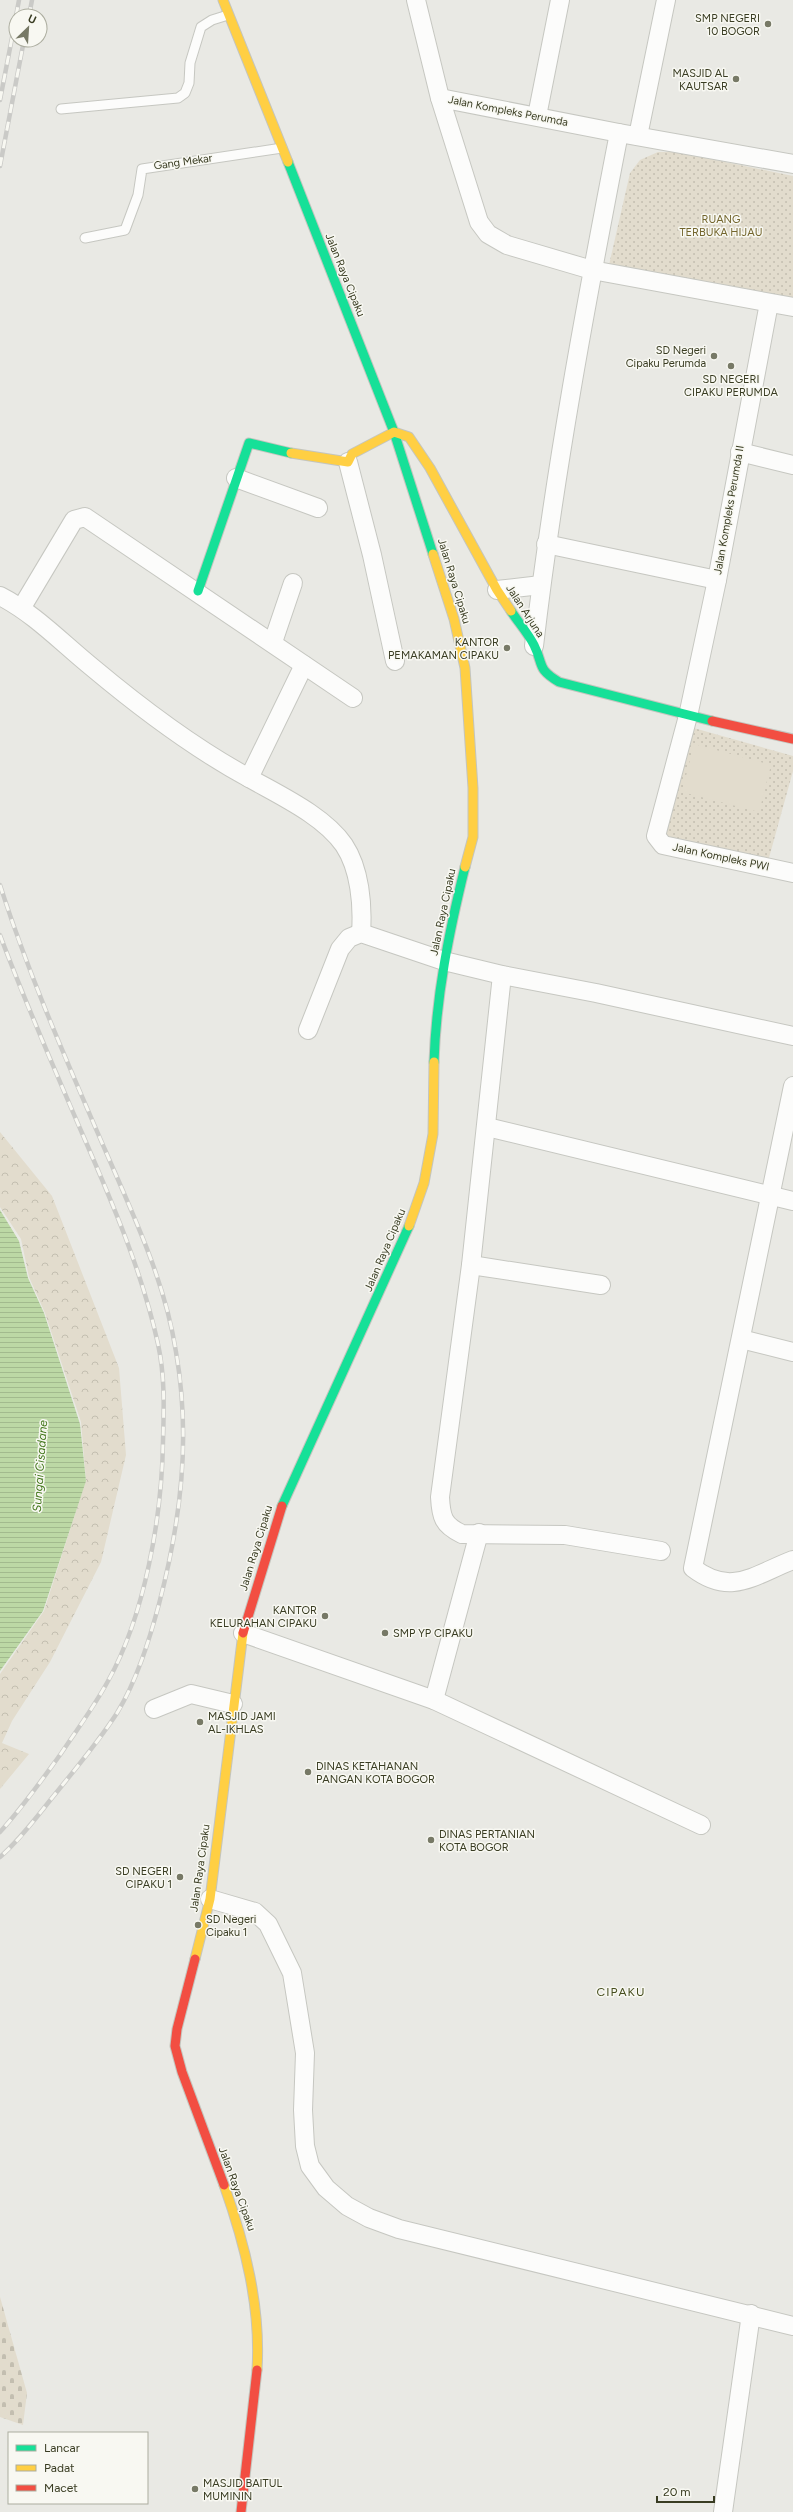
<svg xmlns="http://www.w3.org/2000/svg" width="793" height="2512" font-family="Figtree,sans-serif">
	<style>
		.forest { fill: url(#forest-crowns) }
		.cemetery { fill: url(#cemetery-stones) }
		.park { fill: url(#park-dots) }
		.pitch { fill: #e2dccd }
		.water { fill: url(#water-rules) }
		.lines { fill: none; stroke-linecap: round; stroke-linejoin: round }
		.lane-casing { stroke: #c6c7c1; stroke-width: 11 }
		.street-casing { stroke: #c6c7c1; stroke-width: 20 }
		.fast-casing { stroke: #c4c5be; stroke-width: 11 }
		.slow-casing { stroke: #c4c5be; stroke-width: 11 }
		.jam-casing { stroke: #c4c5be; stroke-width: 11 }
		.lane { stroke: #fcfcfb; stroke-width: 9 }
		.street { stroke: #fcfcfb; stroke-width: 18 }
		.fast { stroke: #16e098; stroke-width: 9 }
		.slow { stroke: #ffcf43; stroke-width: 9 }
		.jam { stroke: #f24e42; stroke-width: 9 }
		.rail-casing { stroke: #cacac7; stroke-width: 4.5 }
		.rail { stroke: #f8f8f2; stroke-width: 3; stroke-dasharray: 9; stroke-linecap: butt }
		.poi-dot { fill: #777966; stroke: #f8f8f2; stroke-width: 1.5 }
		.labels { text-anchor: middle; dominant-baseline: central; stroke-width: 3; stroke-linejoin: round; paint-order: stroke }
		.poi-label { font-size: 11px; fill: #393c22; stroke: #f8f8f2; text-anchor: end }
		.street-label { font-size: 11px; fill: #393c22; stroke: #f8f8f2 }
		.park-label { font-size: 11px; fill: #73652c; stroke: #f8f8f2 }
		.water-label { font-size: 12px; font-style: italic; fill: #43781c; stroke: #f8f8f2 }
		.neighbourhood-label { font-size: 12px; letter-spacing: 1px; fill: #464e1e; stroke: #f8f8f2 }
	</style>
	<defs>
		<pattern id="forest-crowns" width="20" height="18" patternUnits="userSpaceOnUse"><rect width="20" height="18" fill="#e2dccd"/><path d="M2 6a3 3 0 1 1 6 0M12 15a3 3 0 1 1 6 0" fill="none" stroke="#c3beb0"/></pattern>
		<pattern id="cemetery-stones" width="16" height="16" patternUnits="userSpaceOnUse"><rect width="16" height="16" fill="#e2dccd"/><path d="M2 7V4a2 2 0 0 1 4 0v3zM10 15v-3a2 2 0 0 1 4 0v3z" fill="#c3beb0"/></pattern>
		<pattern id="park-dots" width="8" height="8" patternUnits="userSpaceOnUse"><rect width="8" height="8" fill="#e2dccd"/><path d="M2 2h.1M6 6h.1" fill="none" stroke="#c3beb0" stroke-width="1.8" stroke-linecap="round"/></pattern>
		<pattern id="water-rules" width="6" height="5" patternUnits="userSpaceOnUse"><rect width="6" height="5" fill="#bcd8a5"/><path d="M0 2.5h6" fill="none" stroke="#a2ba8e"/></pattern>
	</defs>
	<rect width="100%" height="100%" fill="#e9e9e4"/>
	<path class="forest" d="M0,1132L52,1196L119,1368L126,1455L101,1562L50,1662L12,1721L2,1743L29,1754L0,1789V1674L44,1611L86,1480L81,1422L45,1313L29,1277L21,1239L0,1207Z"/>
	<path class="cemetery" d="M0,2297L27,2393L23,2425L0,2417Z"/>
	<g class="park">
		<path d="M658,152H677L793,176V306L609,265L630,173L640,160Z"/>
		<path d="M683,725L793,756V771L767,865L657,836Z"/>
	</g>
	<path class="pitch" d="M694,744L771,765L759,812L682,792Z"/>
	<path class="water" d="M0,1210L19,1241L28,1278L44,1313L80,1424L86,1481L43,1611L0,1671Z"/>
	<g class="lines">
		<defs>
			<g id="lane">
				<path d="M61,109L178,98L185,93L189,83L190,63L201,27L212,20L228,15"/>
				<path d="M85,238L125,230L138,195L142,169L282,148"/>
			</g>
			<g id="street">
				<path d="M416,0L440,98"/>
				<path d="M537,116L560,0"/>
				<path d="M638,136L666,0"/>
				<path d="M793,164L619,133L440,98L479,222L488,234L507,245L592,270L793,307"/>
				<path d="M769,303L717,580L688,716L656,836L663,845L793,873"/>
				<path d="M740,452L793,465"/>
				<path d="M348,462L372,555L395,661"/>
				<path d="M236,478L318,508"/>
				<path d="M546,544L717,580"/>
				<path d="M497,590L541,585"/>
				<path d="M0,596C35,614 62,643 93,668C142,709 195,749 251,779C281,796 324,816 344,845C360,869 363,905 361,933"/>
				<path d="M22,607L74,520L85,517L353,698"/>
				<path d="M273,642L293,583"/>
				<path d="M534,646C554,474 586,303 619,133"/>
				<path d="M249,778L304,665"/>
				<path d="M502,975L471,1265L440,1497C441,1517 443,1525 462,1534L565,1535L661,1551"/>
				<path d="M308,1030L340,949L349,938L361,933L444,961L502,975L596,993L793,1036"/>
				<path d="M793,1086L693,1568C731,1597 754,1575 793,1560"/>
				<path d="M487,1127L793,1201"/>
				<path d="M471,1265L601,1285"/>
				<path d="M741,1339L793,1352"/>
				<path d="M243,1633L434,1700L701,1825"/>
				<path d="M434,1700L479,1533"/>
				<path d="M154,1709L191,1694L233,1704"/>
				<path d="M210,1899L255,1912L268,1924L292,1973L305,2053L303,2110L305,2146L310,2166L326,2188L347,2206L369,2218L399,2229L793,2326"/>
				<path d="M723,2512L751,2314"/>
			</g>
			<g id="fast">
				<path d="M288,162L394,432L433,554"/>
				<path d="M198,591L249,443L291,453"/>
				<path d="M511,611C518,622 528,633 534,645C544,665 536,668 559,682L712,721"/>
				<path d="M434,1062C436,996 449,932 465,867"/>
				<path d="M282,1506L409,1226"/>
			</g>
			<g id="slow">
				<path d="M223,0L288,162"/>
				<path d="M291,453L348,462L352,454L394,432L409,437L430,468L497,590L511,611"/>
				<path d="M433,554L454,619L465,668L473,788V837L465,867"/>
				<path d="M409,1226L424,1183L433,1134L434,1062"/>
				<path d="M195,1959L210,1899L243,1633"/>
				<path d="M224,2185C245,2244 261,2307 257,2370"/>
			</g>
			<g id="jam">
				<path d="M712,721L793,739"/>
				<path d="M243,1633L282,1506"/>
				<path d="M195,1959L177,2029L175,2046L182,2072L224,2185"/>
				<path d="M241,2512L257,2370"/>
			</g>
		</defs>
		<use href="#lane" class="lane-casing"/>
		<use href="#street" class="street-casing"/>
		<use href="#fast" class="fast-casing"/>
		<use href="#slow" class="slow-casing"/>
		<use href="#jam" class="jam-casing"/>
		<use href="#lane" class="lane"/>
		<use href="#street" class="street"/>
		<use href="#fast" class="fast"/>
		<use href="#slow" class="slow"/>
		<use href="#jam" class="jam"/>
		<defs>
			<g id="rail">
				<path d="M16,16L19,0"/>
				<path d="M29,16L32,0"/>
				<path d="M0,100L16,17"/>
				<path d="M0,166L24,40"/>
				<path d="M0,885C29,976 68,1064 106,1152C134,1217 165,1281 176,1352C191,1438 181,1520 159,1604C149,1641 137,1680 117,1713C99,1741 77,1767 56,1793C38,1815 21,1839 0,1857"/>
				<path d="M0,935C25,1002 54,1068 82,1133C112,1202 142,1271 158,1344C165,1376 164,1408 163,1441C162,1516 145,1615 108,1681C94,1707 76,1731 60,1755C41,1781 22,1808 0,1832"/>
			</g>
		</defs>
		<use href="#rail" class="rail-casing"/>
		<use href="#rail" class="rail"/>
	</g>
	<g class="poi-dot">
		<circle cx="768" cy="24" r="4"/>
		<circle cx="736" cy="79" r="4"/>
		<circle cx="714" cy="356" r="4"/>
		<circle cx="731" cy="366" r="4"/>
		<circle cx="507" cy="648" r="4"/>
		<circle cx="325" cy="1616" r="4"/>
		<circle cx="385" cy="1633" r="4"/>
		<circle cx="200" cy="1722" r="4"/>
		<circle cx="308" cy="1772" r="4"/>
		<circle cx="431" cy="1840" r="4"/>
		<circle cx="180" cy="1877" r="4"/>
		<circle cx="198" cy="1925" r="4"/>
		<circle cx="195" cy="2489" r="4"/>
	</g>
	<g class="labels">
		<g class="poi-label">
			<text x="760" y="18">SMP NEGERI<tspan x="760" dy="13">10 BOGOR</tspan></text>
			<text x="728" y="73">MASJID AL<tspan x="728" dy="13">KAUTSAR</tspan></text>
			<text x="706" y="350">SD Negeri<tspan x="706" dy="13">Cipaku Perumda</tspan></text>
			<text x="731" y="379" text-anchor="middle">SD NEGERI<tspan x="731" dy="13">CIPAKU PERUMDA</tspan></text>
			<text x="499" y="642">KANTOR<tspan x="499" dy="13">PEMAKAMAN CIPAKU</tspan></text>
			<text x="317" y="1610">KANTOR<tspan x="317" dy="13">KELURAHAN CIPAKU</tspan></text>
			<text x="393" y="1633" text-anchor="start">SMP YP CIPAKU</text>
			<text x="208" y="1716" text-anchor="start">MASJID JAMI<tspan x="208" dy="13">AL-IKHLAS</tspan></text>
			<text x="316" y="1766" text-anchor="start">DINAS KETAHANAN<tspan x="316" dy="13">PANGAN KOTA BOGOR</tspan></text>
			<text x="439" y="1834" text-anchor="start">DINAS PERTANIAN<tspan x="439" dy="13">KOTA BOGOR</tspan></text>
			<text x="172" y="1871">SD NEGERI<tspan x="172" dy="13">CIPAKU 1</tspan></text>
			<text x="206" y="1919" text-anchor="start">SD Negeri<tspan x="206" dy="13">Cipaku 1</tspan></text>
			<text x="203" y="2483" text-anchor="start">MASJID BAITUL<tspan x="203" dy="13">MUMININ</tspan></text>
		</g>
		<g class="street-label">
			<text transform="translate(508 111) rotate(11)">Jalan Kompleks Perumda</text>
			<text transform="translate(183 162) rotate(-8)">Gang Mekar</text>
			<text transform="translate(345 275) rotate(68)">Jalan Raya Cipaku</text>
			<text transform="translate(729 510) rotate(-80)">Jalan Kompleks Perumda II</text>
			<text transform="translate(454 581) rotate(73)">Jalan Raya Cipaku</text>
			<text transform="translate(525 611) rotate(57)">Jalan Arjuna</text>
			<text transform="translate(721 857) rotate(12)">Jalan Kompleks PWI</text>
			<text transform="translate(443 912) rotate(-78)">Jalan Raya Cipaku</text>
			<text transform="translate(385 1250) rotate(-67)">Jalan Raya Cipaku</text>
			<text transform="translate(256 1548) rotate(-73)">Jalan Raya Cipaku</text>
			<text transform="translate(200 1868) rotate(-82)">Jalan Raya Cipaku</text>
			<text transform="translate(237 2189) rotate(70)">Jalan Raya Cipaku</text>
		</g>
		<g class="park-label">
			<text x="721" y="219">RUANG<tspan x="721" dy="13">TERBUKA HIJAU</tspan></text>
		</g>
		<g class="water-label">
			<text transform="translate(40 1466) rotate(-86)">Sungai Cisadane</text>
		</g>
		<g class="neighbourhood-label">
			<text x="621" y="1992">CIPAKU</text>
		</g>
	</g>
	<rect x="8" y="2432" width="140" height="72" fill="#f8f8f2" stroke="#acad9f"/>
	<rect x="16" y="2445" width="20" height="6" fill="#16e098" stroke="#acad9f"/>
	<text x="44" y="2452" font-size="12" fill="#393c22">Lancar</text>
	<rect x="16" y="2465" width="20" height="6" fill="#ffcf43" stroke="#acad9f"/>
	<text x="44" y="2472" font-size="12" fill="#393c22">Padat</text>
	<rect x="16" y="2485" width="20" height="6" fill="#f24e42" stroke="#acad9f"/>
	<text x="44" y="2492" font-size="12" fill="#393c22">Macet</text>
	<g transform="translate(28 28) rotate(25)"><circle r="19" fill="#f8f8f2" stroke="#acad9f"/>
	<path d="M0-3L7 15L0 10L-7 15Z" fill="#777966"/>
	<text y="-6" font-size="11" font-weight="bold" text-anchor="middle" fill="#393c22">U</text>
	</g>
	<path d="M657 2496v6h57v-6" fill="none" stroke="#393c22" stroke-width="2"/>
	<text x="663" y="2496" font-size="12" fill="#393c22" stroke="#f8f8f2" stroke-width="3" paint-order="stroke">20 m</text>
</svg>
